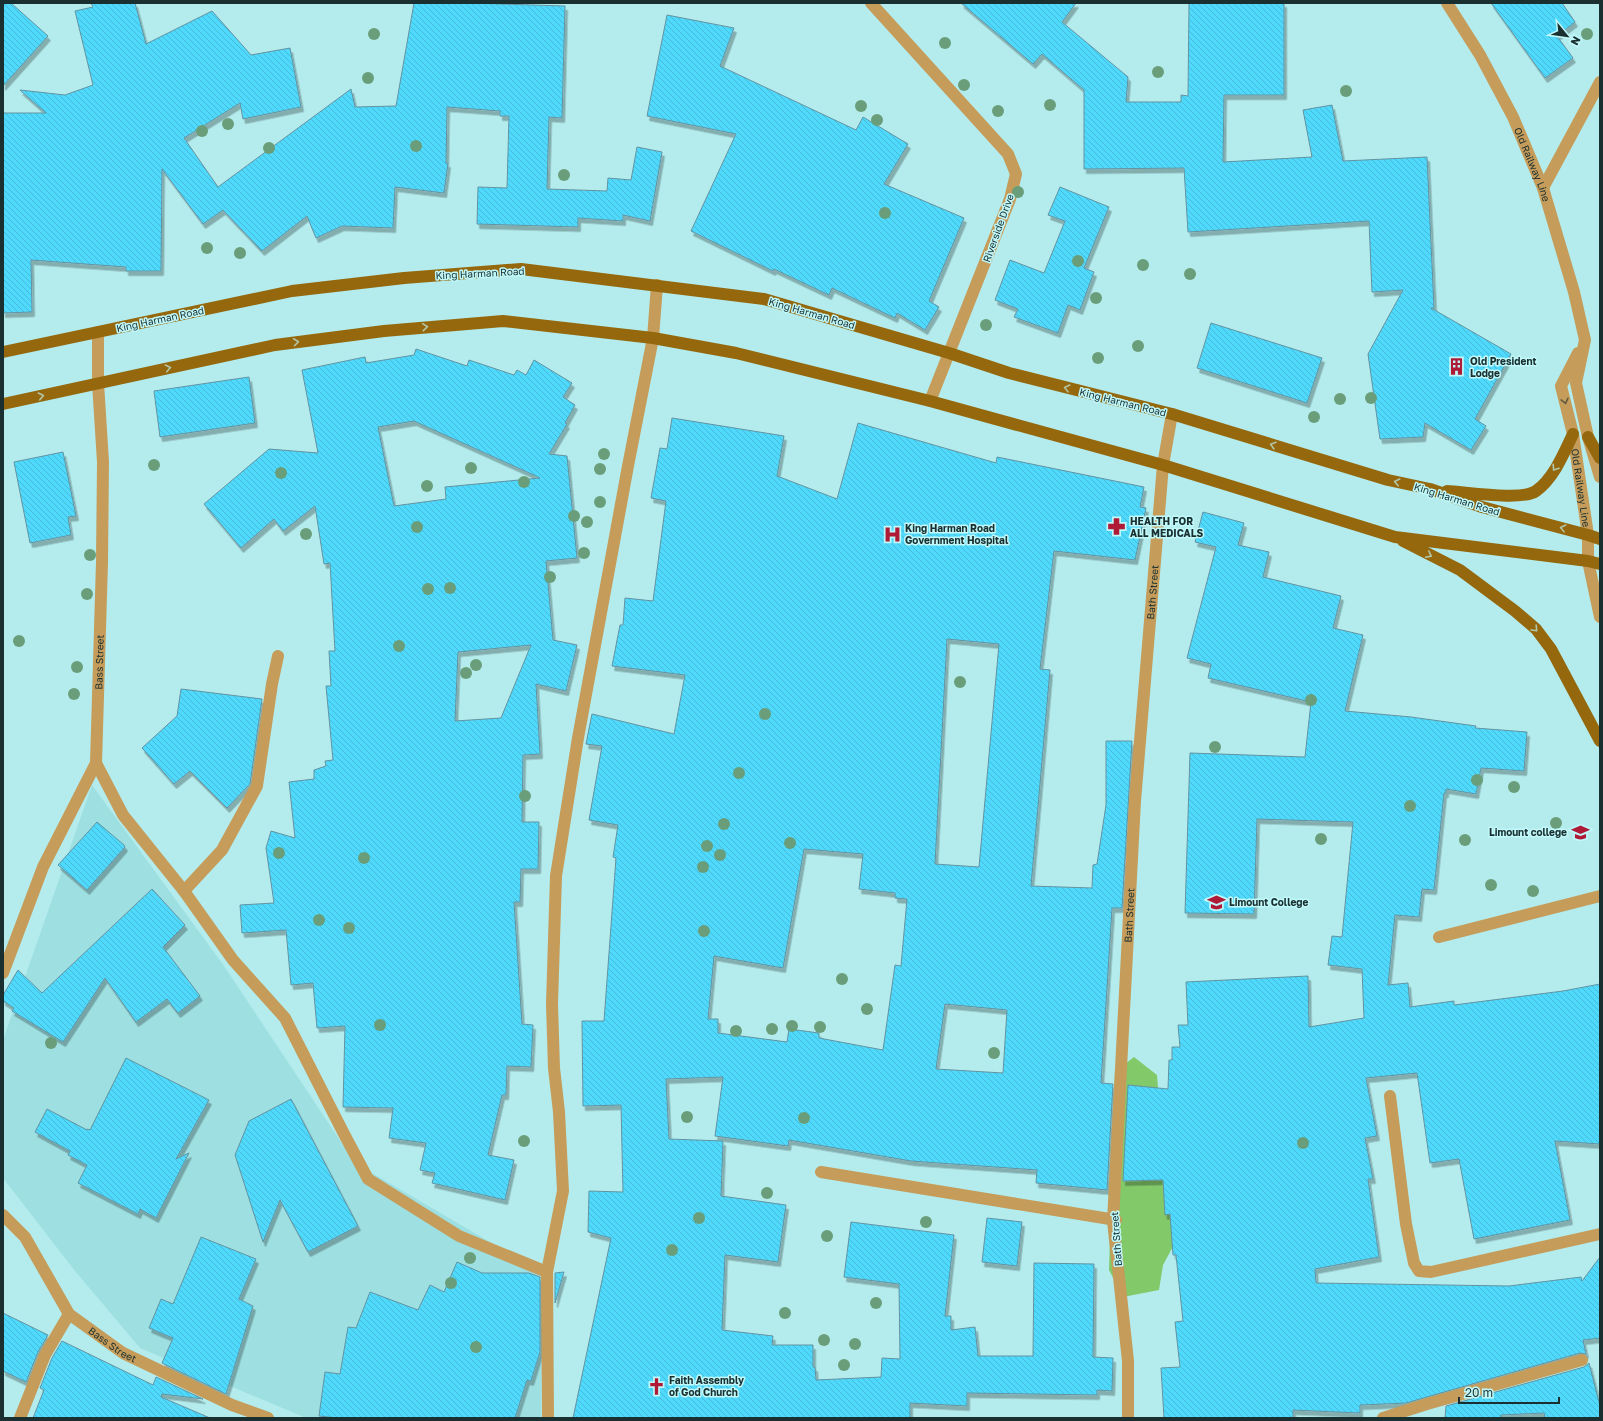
<svg xmlns="http://www.w3.org/2000/svg" width="1603" height="1421" font-family="'Golos Text',sans-serif">
	<style>
		.built { fill: #9edfe1 }
		.garden { fill: #82c96a }
		.building { fill: url(#building-back-hatch); stroke: #6293a1; fill-rule: evenodd; filter: url(#shadow) }
		.lines { fill: none; stroke-linecap: round; stroke-linejoin: round }
		.minor { stroke: #c59c5a; stroke-width: 12 }
		.major { stroke: #95680d; stroke-width: 12 }
		.tree { fill: #6a9e7a }
		.oneway { stroke: #b2c6a8 }
		.oneway2 { stroke: #5e5b41 }
		.labels { text-anchor: middle; dominant-baseline: central; stroke-width: 3; stroke-linejoin: round; paint-order: stroke }
		.street-label { font-size: 10px; fill: #192f30; stroke: #c1f9fb }
		.poi-label { font-size: 10px; font-weight: bold; fill: #192f30; stroke: #c1f9fb; text-anchor: start }
	</style>
	<defs>
		<pattern id="building-back-hatch" width="6" height="6" patternUnits="userSpaceOnUse"><rect width="6" height="6" fill="#50d9fc"/><path d="M-1 5l2 2M0 0l6 6M5-1l2 2" fill="none" stroke="#45bbd8"/></pattern>
		<filter id="shadow"><feDropShadow dx="2.5" dy="4.5" stdDeviation="0" flood-color="#0004"/></filter>
	</defs>
	<rect width="100%" height="100%" fill="#b4eced"/>
	<path class="built" d="M92,785L224,966L355,1163L543,1273L541,1418H306L140,1348L75,1271L3,1178V1040Z"/>
	<path class="garden" d="M1134,1057L1157,1075L1160,1112L1182,1230L1163,1265L1159,1290L1123,1297L1109,1270L1115,1072Z"/>
	<g class="building">
		<path d="M3,3H11L48,36L3,86Z"/>
		<path d="M91,3H135L146,44L212,11L251,55L290,48L301,107L243,119L240,103L184,138L218,187L351,89L355,107L396,106L414,3H470L565,6L562,118L549,117L547,189L607,191L608,178L631,180L637,147L662,152L650,221L623,215V221L578,218V227L477,224L478,187L507,188L509,116H500V111L447,107L446,163H448L444,193L395,187L393,228L342,226L316,238L307,216L262,251L223,210L203,224L162,169L161,271H126V267L31,260L32,312L3,313V113H46L20,90L65,95L93,85L75,11L93,7Z"/>
		<path d="M961,3H1076L1062,22L1128,77L1126,102H1181V95L1188,96L1189,3H1284V95H1224L1223,162L1312,157L1303,110L1332,105L1343,161L1427,157L1434,308H1431L1511,354L1475,419L1486,426L1471,450L1425,423L1423,437L1380,439L1368,354L1403,290L1372,292L1369,221L1188,232L1184,168L1084,169V90L1042,54L1033,64Z"/>
		<path d="M1491,3H1562L1575,22L1557,36L1573,58L1545,78Z"/>
		<path d="M667,15L734,28L720,66L856,130L863,117L908,144L884,184L964,218L929,301L939,307L925,330L897,313L895,318L832,288L829,295L774,269L773,271L691,231L736,134L647,116Z"/>
		<path d="M1060,187L1109,207L1084,268L1094,272L1080,310L1068,305L1058,333L1014,317L1018,309L995,300L1010,260L1044,273L1065,221L1048,215Z"/>
		<path d="M1211,323L1322,358L1307,403L1197,368Z"/>
		<path d="M416,349L467,366L469,360L514,375L517,370L526,375L534,360L572,383L563,397L575,405L565,423L567,424L549,454L567,456L577,558L546,561L553,640L577,645L566,691L536,684L540,754L523,755L522,822H539L538,869H521L520,902H514L522,1024L533,1025L531,1067L507,1066L506,1095H502L488,1155L514,1160L505,1200L432,1183L435,1173L420,1170L426,1143L389,1138L393,1108L343,1107L345,1026L317,1028L313,983L291,985L286,930L242,933L240,905L274,903L266,848L271,831L295,838L289,782L314,779V770L326,766L325,761L333,760L326,686H331L329,651H335L330,563L324,564L315,506L283,531L274,519L241,548L204,504L269,449L318,453L302,370L365,357L366,363L414,355ZM414,421L536,476L540,478L445,487L446,499L394,506L378,427ZM531,645L501,718L455,721L458,652Z"/>
		<path d="M249,377L255,423L160,437L154,391Z"/>
		<path d="M672,418L784,436L777,476L837,499L858,423L996,463L997,457L1144,487L1140,507L1146,508L1135,560L1054,551L1040,669L1050,670L1031,886L1092,888L1093,865L1097,864L1106,805V741H1132L1122,908H1112L1101,1083L1113,1084L1107,1190L1036,1183L1037,1170L911,1161L789,1140L788,1146L715,1136L723,1077L666,1079L669,1139L723,1141L721,1196L786,1205L778,1262L725,1255L722,1330L773,1336L772,1345H813V1367H815L816,1380L881,1377L882,1358L900,1359L899,1284L844,1277L851,1222L954,1235L945,1316H951V1330L975,1327L978,1356H1033L1034,1263L1094,1264L1093,1357L1113,1358L1112,1391L1097,1390V1395L967,1393V1406L910,1403V1418H573L611,1238L588,1232L589,1191L623,1192L621,1105L583,1106L582,1021H604L616,858L613,857L618,825L589,820L602,746L586,744L592,714L674,734L685,675L612,666L620,625H623L625,598L653,601L666,501L651,498L660,448L667,449ZM947,639L999,644L979,867L935,864ZM804,849L863,854L859,889L895,893V898L907,899L901,966L895,965L883,1050L819,1038V1033L789,1029L787,1042L718,1033V1019H708L714,956L783,968ZM945,1004L1007,1010L1003,1073L936,1069Z"/>
		<path d="M63,452L76,516L68,517L71,535L30,543L14,462Z"/>
		<path d="M1203,512L1244,523L1238,545L1269,552L1263,577L1341,596L1333,628L1363,635L1345,711L1411,717L1476,726L1475,728L1527,732L1524,771L1481,768L1476,794L1446,789V793H1444L1434,890L1422,889L1419,917L1395,915L1388,985L1408,983L1410,1007L1454,1001V1005L1563,991L1600,984V1144L1555,1141L1570,1220L1474,1239L1459,1159L1430,1163L1417,1073L1366,1078L1377,1136L1365,1138L1373,1179H1368L1379,1257L1315,1269L1316,1283L1509,1286L1581,1277L1582,1281L1600,1257V1338L1583,1340L1586,1354L1580,1353L1406,1403L1360,1405V1413L1293,1410V1418H1164L1161,1368L1180,1367L1175,1322L1183,1321L1176,1255H1173L1170,1214L1165,1215L1163,1180L1123,1181L1128,1085L1168,1089L1169,1060H1172V1047H1180L1178,1025H1188L1186,982L1308,976L1309,1027L1364,1018L1362,969L1328,965L1332,936L1342,937L1353,822L1257,819L1254,914L1185,913L1190,753L1305,757L1311,702L1208,678L1211,664L1187,658L1216,547L1195,542Z"/>
		<path d="M181,689L262,699L250,784L227,808L190,771L174,784L142,748L177,716Z"/>
		<path d="M97,822L124,845L125,847L87,890L58,865Z"/>
		<path d="M152,889L185,925L163,947L200,996L178,1013L167,999L136,1022L105,978L63,1042L12,1011L14,1008L3,1001V995L18,970L42,993Z"/>
		<path d="M126,1058L209,1100L176,1159L189,1153L156,1218L140,1209L138,1214L78,1183L87,1165L68,1155L70,1151L35,1132L47,1109L87,1130V1129L90,1130Z"/>
		<path d="M291,1099L358,1226L308,1252L280,1200L263,1242L235,1155L249,1121Z"/>
		<path d="M987,1218L1022,1222L1017,1266L982,1262Z"/>
		<path d="M201,1237L256,1259L239,1299L253,1306L226,1394L162,1363L173,1338L149,1328L161,1299L173,1304Z"/>
		<path d="M457,1262L482,1273H529L540,1277V1352L531,1381L527,1380L515,1418H337L319,1416L325,1372L340,1374L348,1327L356,1328L370,1292L418,1310L430,1285L444,1292Z"/>
		<path d="M564,1272L555,1303V1273Z"/>
		<path d="M3,1313L48,1335L38,1352L26,1382L3,1371Z"/>
		<path d="M62,1341L153,1385L156,1377L203,1399L162,1394L161,1397L210,1418H33L44,1390L40,1388L52,1358Z"/>
		<path d="M1589,1363L1600,1406V1418H1545L1544,1413L1501,1415L1500,1418H1445L1446,1406L1584,1367Z"/>
	</g>
	<g class="lines">
		<g class="minor">
			<path d="M871,3L1008,154L1016,174L1010,199L930,401"/>
			<path id="s1" d="M1447,3L1480,55L1513,117L1543,188L1574,292L1585,340L1576,383L1588,437L1600,477"/>
			<path d="M1543,188L1600,82"/>
			<path id="s2" d="M1578,353L1561,386L1573,434L1588,535V561L1600,617"/>
			<path d="M96,763L123,815L184,891L233,960L285,1018L343,1132L368,1179L459,1236L547,1272"/>
			<path d="M184,891L222,850L257,786L272,684L278,656"/>
			<path d="M1439,937L1600,896"/>
			<path id="s3" d="M3,973L43,867L96,763L102,562L103,462L98,383V332"/>
			<path d="M1390,1096L1406,1224L1414,1263L1419,1271L1431,1272L1600,1234"/>
			<path d="M821,1172L1116,1220L1113,1221"/>
			<path id="s4" d="M3,1215L25,1237L69,1314L123,1353L232,1405L268,1418"/>
			<path d="M20,1418L45,1355L69,1314"/>
			<path d="M548,1418L547,1272L563,1191L559,1112L554,1068L552,1004L556,876L578,738L628,466L653,338L657,285"/>
			<path id="s5" d="M1128,1418V1361L1113,1221L1135,801L1163,465L1172,414"/>
			<path d="M1383,1418L1427,1404L1582,1360"/>
		</g>
		<g class="major">
			<path d="M3,352L292,291L404,278L521,269L764,299L949,353L1009,373L1172,414L1388,480L1430,489L1482,507L1588,535L1600,539"/>
			<path d="M3,404L275,345L384,331L503,321L653,338L736,353L930,401L1163,465L1395,537L1588,561L1600,564"/>
			<path d="M1588,437L1600,458"/>
			<path d="M1447,491C1467,492 1522,501 1536,491C1554,478 1564,453 1573,434"/>
			<path d="M1403,541L1460,570L1515,611L1536,629L1551,649L1600,741"/>
		</g>
	</g>
	<g class="tree">
		<circle cx="374" cy="34" r="6"/>
		<circle cx="1587" cy="34" r="6"/>
		<circle cx="945" cy="43" r="6"/>
		<circle cx="1158" cy="72" r="6"/>
		<circle cx="368" cy="78" r="6"/>
		<circle cx="964" cy="85" r="6"/>
		<circle cx="1346" cy="91" r="6"/>
		<circle cx="1050" cy="105" r="6"/>
		<circle cx="861" cy="106" r="6"/>
		<circle cx="998" cy="111" r="6"/>
		<circle cx="877" cy="120" r="6"/>
		<circle cx="228" cy="124" r="6"/>
		<circle cx="202" cy="131" r="6"/>
		<circle cx="416" cy="146" r="6"/>
		<circle cx="269" cy="148" r="6"/>
		<circle cx="564" cy="175" r="6"/>
		<circle cx="1018" cy="192" r="6"/>
		<circle cx="885" cy="213" r="6"/>
		<circle cx="207" cy="248" r="6"/>
		<circle cx="240" cy="253" r="6"/>
		<circle cx="1078" cy="261" r="6"/>
		<circle cx="1143" cy="265" r="6"/>
		<circle cx="1190" cy="274" r="6"/>
		<circle cx="1096" cy="298" r="6"/>
		<circle cx="986" cy="325" r="6"/>
		<circle cx="1138" cy="346" r="6"/>
		<circle cx="1098" cy="358" r="6"/>
		<circle cx="1371" cy="398" r="6"/>
		<circle cx="1340" cy="399" r="6"/>
		<circle cx="1314" cy="417" r="6"/>
		<circle cx="604" cy="454" r="6"/>
		<circle cx="154" cy="465" r="6"/>
		<circle cx="471" cy="468" r="6"/>
		<circle cx="600" cy="469" r="6"/>
		<circle cx="281" cy="473" r="6"/>
		<circle cx="524" cy="482" r="6"/>
		<circle cx="427" cy="486" r="6"/>
		<circle cx="600" cy="502" r="6"/>
		<circle cx="574" cy="516" r="6"/>
		<circle cx="587" cy="522" r="6"/>
		<circle cx="417" cy="527" r="6"/>
		<circle cx="306" cy="534" r="6"/>
		<circle cx="584" cy="553" r="6"/>
		<circle cx="90" cy="555" r="6"/>
		<circle cx="550" cy="577" r="6"/>
		<circle cx="450" cy="588" r="6"/>
		<circle cx="428" cy="589" r="6"/>
		<circle cx="87" cy="594" r="6"/>
		<circle cx="19" cy="641" r="6"/>
		<circle cx="399" cy="646" r="6"/>
		<circle cx="476" cy="665" r="6"/>
		<circle cx="77" cy="667" r="6"/>
		<circle cx="466" cy="673" r="6"/>
		<circle cx="960" cy="682" r="6"/>
		<circle cx="74" cy="694" r="6"/>
		<circle cx="1311" cy="700" r="6"/>
		<circle cx="765" cy="714" r="6"/>
		<circle cx="1215" cy="747" r="6"/>
		<circle cx="739" cy="773" r="6"/>
		<circle cx="1477" cy="780" r="6"/>
		<circle cx="1514" cy="787" r="6"/>
		<circle cx="525" cy="796" r="6"/>
		<circle cx="1410" cy="806" r="6"/>
		<circle cx="1556" cy="823" r="6"/>
		<circle cx="724" cy="824" r="6"/>
		<circle cx="1321" cy="839" r="6"/>
		<circle cx="1465" cy="840" r="6"/>
		<circle cx="790" cy="843" r="6"/>
		<circle cx="707" cy="846" r="6"/>
		<circle cx="279" cy="853" r="6"/>
		<circle cx="720" cy="855" r="6"/>
		<circle cx="364" cy="858" r="6"/>
		<circle cx="703" cy="867" r="6"/>
		<circle cx="1491" cy="885" r="6"/>
		<circle cx="1533" cy="891" r="6"/>
		<circle cx="319" cy="920" r="6"/>
		<circle cx="349" cy="928" r="6"/>
		<circle cx="704" cy="931" r="6"/>
		<circle cx="842" cy="979" r="6"/>
		<circle cx="867" cy="1009" r="6"/>
		<circle cx="380" cy="1025" r="6"/>
		<circle cx="792" cy="1026" r="6"/>
		<circle cx="820" cy="1027" r="6"/>
		<circle cx="772" cy="1029" r="6"/>
		<circle cx="736" cy="1031" r="6"/>
		<circle cx="51" cy="1043" r="6"/>
		<circle cx="994" cy="1053" r="6"/>
		<circle cx="687" cy="1117" r="6"/>
		<circle cx="804" cy="1118" r="6"/>
		<circle cx="524" cy="1141" r="6"/>
		<circle cx="1303" cy="1143" r="6"/>
		<circle cx="767" cy="1193" r="6"/>
		<circle cx="699" cy="1218" r="6"/>
		<circle cx="926" cy="1222" r="6"/>
		<circle cx="827" cy="1236" r="6"/>
		<circle cx="672" cy="1250" r="6"/>
		<circle cx="470" cy="1258" r="6"/>
		<circle cx="451" cy="1283" r="6"/>
		<circle cx="876" cy="1303" r="6"/>
		<circle cx="785" cy="1313" r="6"/>
		<circle cx="824" cy="1340" r="6"/>
		<circle cx="855" cy="1344" r="6"/>
		<circle cx="476" cy="1347" r="6"/>
		<circle cx="844" cy="1365" r="6"/>
	</g>
	<defs><path id="oneway-chevron" d="M-2-3.5L2.5 0L-2 3.5" fill="none" stroke-width="1.6" stroke-linecap="round" stroke-linejoin="round"/></defs>
	<g class="oneway">
		<use href="#oneway-chevron" transform="translate(425 327) rotate(-5)"/>
		<use href="#oneway-chevron" transform="translate(296 342) rotate(-7)"/>
		<use href="#oneway-chevron" transform="translate(168 368) rotate(-12)"/>
		<use href="#oneway-chevron" transform="translate(1067 388) rotate(-166)"/>
		<use href="#oneway-chevron" transform="translate(41 396) rotate(-13)"/>
		<use href="#oneway-chevron" transform="translate(1273 445) rotate(-163)"/>
		<use href="#oneway-chevron" transform="translate(1555 468) rotate(123)"/>
		<use href="#oneway-chevron" transform="translate(1397 482) rotate(-167)"/>
		<use href="#oneway-chevron" transform="translate(1563 528) rotate(-166)"/>
		<use href="#oneway-chevron" transform="translate(1429 555) rotate(27)"/>
		<use href="#oneway-chevron" transform="translate(1535 629) rotate(47)"/>
	</g>
	<use class="oneway2" href="#oneway-chevron" transform="translate(1565 401) rotate(76)"/>
	<defs>
		<symbol id="building-bare" viewBox="-9 -9 18 18"><path d="M-4-6H4V6H1V3H-1V6H-4ZM-2.5-4.3h1.7v1.8h-1.7ZM.8-4.3h1.7v1.8H.8ZM-2.5-1h1.7V.8h-1.7ZM.8-1h1.7V.8H.8Z" fill="#af1b37" stroke="#c1f9fb" stroke-width="2.5" paint-order="stroke"/></symbol>
		<symbol id="pharmacy-bare" viewBox="-9 -9 18 18"><path d="M-2-6h4v4h4v4h-4v4h-4v-4h-4v-4h4Z" fill="#af1b37" stroke="#c1f9fb" stroke-width="2.5" paint-order="stroke"/></symbol>
		<symbol id="hospital-bare" viewBox="-9 -9 18 18"><path d="M-5-5h3v3.5h4V-5h3V5h-3V1.5h-4V5h-3Z" fill="#af1b37" stroke="#c1f9fb" stroke-width="2.5" paint-order="stroke"/></symbol>
		<symbol id="school-bare" viewBox="-9 -9 18 18"><path d="M0-5L7-2L0 1L-7-2ZM-4 1L0 2.5L4 1V4Q0 6-4 4Z" fill="#af1b37" stroke="#c1f9fb" stroke-width="2.5" paint-order="stroke"/></symbol>
		<symbol id="university-bare" viewBox="-9 -9 18 18"><path d="M0-5L7-2L0 1L-7-2ZM-4 1L0 2.5L4 1V4Q0 6-4 4Z" fill="#af1b37" stroke="#c1f9fb" stroke-width="2.5" paint-order="stroke"/></symbol>
		<symbol id="church-bare" viewBox="-9 -9 18 18"><path d="M-1.2-6h2.4v3.5h3.3v2.4h-3.3V6h-2.4V-.1h-3.3v-2.4h3.3Z" fill="#af1b37" stroke="#c1f9fb" stroke-width="2.5" paint-order="stroke"/></symbol>
	</defs>
	<g fill-rule="evenodd">
		<use href="#building-bare" x="1444" y="354" width="25" height="25"/>
		<use href="#pharmacy-bare" x="1104" y="514" width="25" height="25"/>
		<use href="#hospital-bare" x="880" y="522" width="25" height="25"/>
		<use href="#school-bare" x="1568" y="820" width="25" height="25"/>
		<use href="#university-bare" x="1204" y="890" width="25" height="25"/>
		<use href="#church-bare" x="644" y="1374" width="25" height="25"/>
	</g>
	<g class="labels">
		<g class="street-label">
			<text stroke="none"><textPath href="#s1" startOffset="183">Old Railway Line</textPath></text>
			<text transform="translate(998 228) rotate(-70)">Riverside Drive</text>
			<text transform="translate(480 273) rotate(-3)">King Harman Road</text>
			<text transform="translate(812 313) rotate(16)">King Harman Road</text>
			<text transform="translate(160 319) rotate(-12)">King Harman Road</text>
			<text transform="translate(1123 402) rotate(14)">King Harman Road</text>
			<text stroke="none"><textPath href="#s2" startOffset="141">Old Railway Line</textPath></text>
			<text transform="translate(1457 499) rotate(17)">King Harman Road</text>
			<text stroke="none"><textPath href="#s5" startOffset="828">Bath Street</textPath></text>
			<text stroke="none"><textPath href="#s3" startOffset="331">Bass Street</textPath></text>
			<text stroke="none"><textPath href="#s5" startOffset="504">Bath Street</textPath></text>
			<text transform="translate(1116 1239) rotate(-94)">Bath Street</text>
			<text stroke="none"><textPath href="#s4" startOffset="173">Bass Street</textPath></text>
		</g>
		<g class="poi-label">
			<text x="1470" y="361">Old President<tspan x="1470" dy="12">Lodge</tspan></text>
			<text x="1130" y="521">HEALTH FOR<tspan x="1130" dy="12">ALL MEDICALS</tspan></text>
			<text x="905" y="528">King Harman Road<tspan x="905" dy="12">Government Hospital</tspan></text>
			<text x="1567" y="832" text-anchor="end">Limount college</text>
			<text x="1229" y="902">Limount College</text>
			<text x="669" y="1380">Faith Assembly<tspan x="669" dy="12">of God Church</tspan></text>
		</g>
	</g>
	<rect width="1603" height="1421" fill="none" stroke="#192f30" stroke-width="8"/>
	<g transform="translate(1567 36) rotate(119)" stroke="#c1f9fb" stroke-width="3" paint-order="stroke">
	<path d="M0-3L7 15L0 10L-7 15Z" fill="#192f30"/>
	<text y="-6" font-size="11" font-weight="bold" text-anchor="middle" fill="#192f30">N</text>
	</g>
	<path d="M1459 1397v6h100v-6" fill="none" stroke="#192f30" stroke-width="2"/>
	<text x="1465" y="1397" font-size="12" fill="#192f30" stroke="#c1f9fb" stroke-width="3" paint-order="stroke">20 m</text>
</svg>
